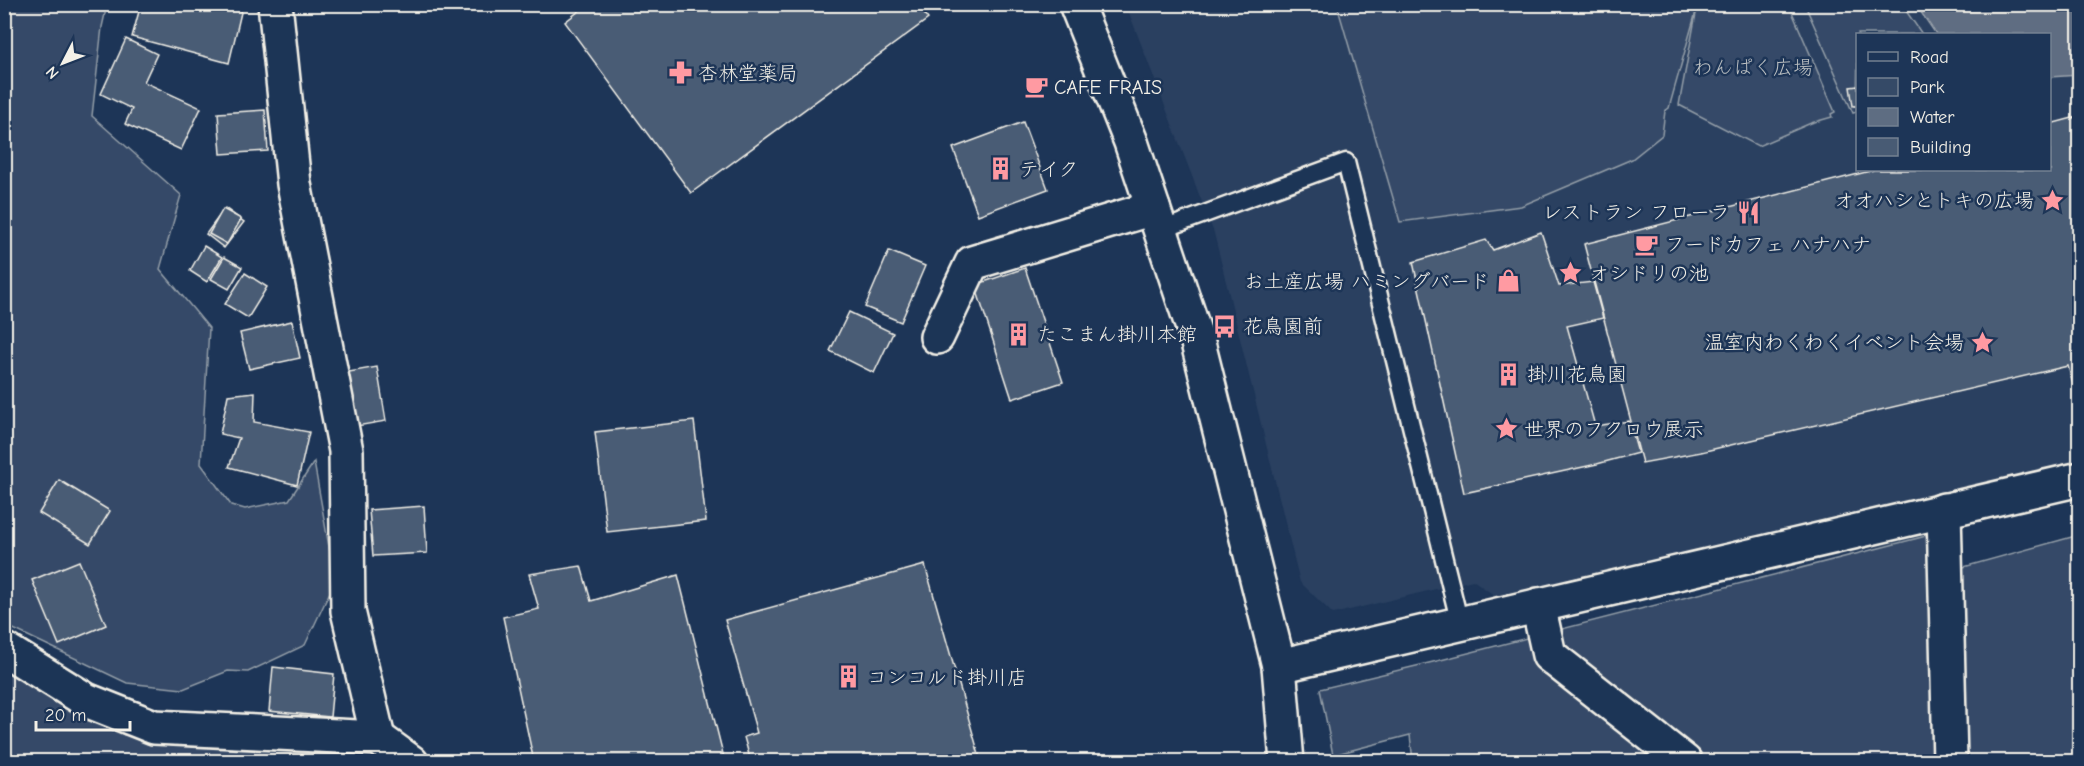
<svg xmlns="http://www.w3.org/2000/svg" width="2084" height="766" font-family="'Comic Neue','Klee One',sans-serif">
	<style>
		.built { fill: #2a4060; fill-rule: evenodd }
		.green { fill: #354a67; stroke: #949ea8; stroke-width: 1.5 }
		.water { fill: #5e6d82; stroke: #9aa2ab; stroke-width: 1.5 }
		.building { fill: #485b74; stroke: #f4f1e8; stroke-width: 1.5 }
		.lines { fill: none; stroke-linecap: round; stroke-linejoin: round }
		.service-casing { stroke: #f4f1e8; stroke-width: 21 }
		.minor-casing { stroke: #f4f1e8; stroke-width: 38 }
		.tertiary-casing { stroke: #f4f1e8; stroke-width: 38 }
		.service { stroke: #1d3557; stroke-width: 16 }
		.minor { stroke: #1d3557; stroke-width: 33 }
		.tertiary { stroke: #1d3557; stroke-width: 33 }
		.labels { text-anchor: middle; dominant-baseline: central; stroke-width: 5; stroke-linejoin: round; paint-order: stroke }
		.park-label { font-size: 20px; fill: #bbbfc1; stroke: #1d3557 }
		.poi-label { font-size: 20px; fill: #f4f1e8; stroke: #1d3557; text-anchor: start }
	</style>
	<rect width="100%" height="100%" fill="#1d3557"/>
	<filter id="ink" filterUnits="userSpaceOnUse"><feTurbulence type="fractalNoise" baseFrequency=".0167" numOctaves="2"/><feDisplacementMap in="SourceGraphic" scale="12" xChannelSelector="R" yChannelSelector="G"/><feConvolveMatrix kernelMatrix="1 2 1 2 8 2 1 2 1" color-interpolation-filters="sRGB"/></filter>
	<g filter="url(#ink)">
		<path class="built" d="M1126,5H2079V464L1495,596L1473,580L1333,614L1300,582L1214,233ZM1858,34H2050V170H1858Z"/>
		<g class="green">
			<path d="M5,5H107L102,27L92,116L181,195L160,269L209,328L201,464L231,505L245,509L289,500L314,462L335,581L305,645L248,672L228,671L183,689L127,683L5,625Z"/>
			<path d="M1337,5H1789L1835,112L1831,114L1832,117L1811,123L1758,146L1679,105L1697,8L1669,108L1665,111L1662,135L1632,159L1521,206L1400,222Z"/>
			<path d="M1805,5H1902L1922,34H1858L1857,112L1853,113Z"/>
			<path d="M1930,535L1935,761H1413L1410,735L1333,755L1320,689L1433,662Z"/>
			<path d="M2079,535V761H1965L1960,568Z"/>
			<path d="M4,662L124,735L323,745L359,761H21L5,750Z"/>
		</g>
		<path class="water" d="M1916,5H2079V75L2050,77V34H1936Z"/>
		<g class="building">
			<path d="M141,4H243L229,63L132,37Z"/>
			<path d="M588,4H917L928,19L691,193L565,22Z"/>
			<path d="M126,39L157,54L144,82L201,108L181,150L125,124L132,109L101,94Z"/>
			<path d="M1858,86V106H1853L1850,87Z"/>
			<path d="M265,110L268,151L221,154L218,113Z"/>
			<path d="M2080,116V387L2074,388L2068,366L1701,452L1642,463L1584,244L1874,170H2050V124Z"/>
			<path d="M1023,122L1048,189L978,215L953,148Z"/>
			<path d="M225,208L244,222L224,248L206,234Z"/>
			<path d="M223,209L241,219L227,244L209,234Z"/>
			<path d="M1541,232L1559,286L1593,282L1603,318L1567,326L1595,426L1629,421L1638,453L1597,464L1464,493L1413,262L1486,240L1493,250Z"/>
			<path d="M204,246L222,257L207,282L190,271Z"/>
			<path d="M889,251L925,266L901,322L865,307Z"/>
			<path d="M224,257L242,267L229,289L211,279Z"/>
			<path d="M1025,268L1063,382L1012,399L975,285Z"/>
			<path d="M245,273L267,287L248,318L225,304Z"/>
			<path d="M849,312L893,333L874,373L830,351Z"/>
			<path d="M292,321L300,358L249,369L240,333Z"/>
			<path d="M377,367L386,421L351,427L343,373Z"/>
			<path d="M255,392L254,422L309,432L297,485L229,467L239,438L220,434L228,395Z"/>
			<path d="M694,421L706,521L607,532L595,432Z"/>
			<path d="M59,480L110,511L90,544L39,513Z"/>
			<path d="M424,506L427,553L373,556L369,510Z"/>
			<path d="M79,561L106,625L59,645L32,580Z"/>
			<path d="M925,565L981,762H751L744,737L757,733L725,620Z"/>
			<path d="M581,566L591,601L678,575L725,762H534L503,617L539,609L529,574Z"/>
			<path d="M273,667L334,674L330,717L269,711Z"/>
		</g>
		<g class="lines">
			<defs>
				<path id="service" d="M1161,230L1346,162L1460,624"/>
				<g id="minor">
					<path d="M275,4L294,184L346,451L348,611L378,738"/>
					<path d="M937,337L972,263L1153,208"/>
					<path d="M1944,510L1950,762"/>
					<path d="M1538,605L1549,655L1685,762"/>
					<path d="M4,649L86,700L154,727L378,738L411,762"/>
				</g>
				<g id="tertiary">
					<path d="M1076,4L1131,142L1198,343L1279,666L1287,762"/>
					<path d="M1279,666L2080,479"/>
				</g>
			</defs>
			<use href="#service" class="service-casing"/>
			<use href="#minor" class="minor-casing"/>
			<use href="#tertiary" class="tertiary-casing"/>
			<use href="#service" class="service"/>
			<use href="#minor" class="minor"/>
			<use href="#tertiary" class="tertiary"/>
		</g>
	</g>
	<defs>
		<symbol id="pharmacy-bare" viewBox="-9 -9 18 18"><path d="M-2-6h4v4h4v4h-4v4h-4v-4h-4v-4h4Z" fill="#ff9aa2" stroke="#1d3557" stroke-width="2.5" paint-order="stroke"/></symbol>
		<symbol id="cafe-bare" viewBox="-9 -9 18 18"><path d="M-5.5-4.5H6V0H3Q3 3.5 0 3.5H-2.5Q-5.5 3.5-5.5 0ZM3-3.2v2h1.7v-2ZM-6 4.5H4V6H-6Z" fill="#ff9aa2" stroke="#1d3557" stroke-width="2.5" paint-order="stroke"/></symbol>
		<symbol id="building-bare" viewBox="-9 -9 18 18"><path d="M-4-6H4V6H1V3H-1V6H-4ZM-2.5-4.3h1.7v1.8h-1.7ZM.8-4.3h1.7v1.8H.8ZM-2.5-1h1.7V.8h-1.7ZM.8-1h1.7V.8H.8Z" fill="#ff9aa2" stroke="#1d3557" stroke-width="2.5" paint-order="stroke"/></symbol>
		<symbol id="sight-bare" viewBox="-9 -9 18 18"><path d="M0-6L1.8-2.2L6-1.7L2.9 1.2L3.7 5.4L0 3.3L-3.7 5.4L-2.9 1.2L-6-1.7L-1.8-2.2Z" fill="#ff9aa2" stroke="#1d3557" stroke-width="2.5" paint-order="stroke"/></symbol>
		<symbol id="restaurant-bare" viewBox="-9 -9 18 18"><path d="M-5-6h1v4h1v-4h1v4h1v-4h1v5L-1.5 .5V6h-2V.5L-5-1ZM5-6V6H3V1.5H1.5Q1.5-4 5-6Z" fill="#ff9aa2" stroke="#1d3557" stroke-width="2.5" paint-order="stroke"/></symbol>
		<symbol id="shop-bare" viewBox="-9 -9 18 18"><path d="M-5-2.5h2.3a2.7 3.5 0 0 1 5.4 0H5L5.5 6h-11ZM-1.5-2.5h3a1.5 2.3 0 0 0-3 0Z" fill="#ff9aa2" stroke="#1d3557" stroke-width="2.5" paint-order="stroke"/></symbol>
		<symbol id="bus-bare" viewBox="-9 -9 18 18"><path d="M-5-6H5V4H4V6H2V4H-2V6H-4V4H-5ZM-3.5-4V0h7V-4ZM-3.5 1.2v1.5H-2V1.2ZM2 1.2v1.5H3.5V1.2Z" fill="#ff9aa2" stroke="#1d3557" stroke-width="2.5" paint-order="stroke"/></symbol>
	</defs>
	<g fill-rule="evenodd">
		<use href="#pharmacy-bare" x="664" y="56" width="33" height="33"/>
		<use href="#cafe-bare" x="1020" y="70" width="33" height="33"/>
		<use href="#building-bare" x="984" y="152" width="33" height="33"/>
		<use href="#sight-bare" x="2036" y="184" width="33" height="33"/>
		<use href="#restaurant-bare" x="1732" y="196" width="33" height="33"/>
		<use href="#cafe-bare" x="1630" y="228" width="33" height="33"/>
		<use href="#sight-bare" x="1554" y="256" width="33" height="33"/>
		<use href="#shop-bare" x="1492" y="264" width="33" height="33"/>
		<use href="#bus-bare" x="1208" y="310" width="33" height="33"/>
		<use href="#building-bare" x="1002" y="318" width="33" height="33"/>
		<use href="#sight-bare" x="1966" y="326" width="33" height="33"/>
		<use href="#building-bare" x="1492" y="358" width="33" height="33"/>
		<use href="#sight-bare" x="1490" y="412" width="33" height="33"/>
		<use href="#building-bare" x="832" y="660" width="33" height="33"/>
	</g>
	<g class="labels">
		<g class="park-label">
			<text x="1753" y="67">わんぱく広場</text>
		</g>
		<g class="poi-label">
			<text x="698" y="73">杏林堂薬局</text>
			<text x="1054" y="87">CAFE FRAIS</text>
			<text x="1019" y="169">テイク</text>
			<text x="2034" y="200" text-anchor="end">オオハシとトキの広場</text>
			<text x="1730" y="212" text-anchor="end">レストラン フローラ</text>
			<text x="1665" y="244">フードカフェ ハナハナ</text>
			<text x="1589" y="273">オシドリの池</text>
			<text x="1490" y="281" text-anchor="end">お土産広場 ハミングバード</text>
			<text x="1243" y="326">花鳥園前</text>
			<text x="1037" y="334">たこまん掛川本館</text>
			<text x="1964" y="342" text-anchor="end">温室内わくわくイベント会場</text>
			<text x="1527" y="374">掛川花鳥園</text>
			<text x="1524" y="429">世界のフクロウ展示</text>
			<text x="867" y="677">コンコルド掛川店</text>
		</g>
	</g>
	<rect width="2084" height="766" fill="none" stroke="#1d3557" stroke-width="24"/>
	<rect x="12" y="12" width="2060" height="742" fill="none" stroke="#f4f1e8" stroke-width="2" filter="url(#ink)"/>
	<rect x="1856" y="33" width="195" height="138" fill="#1d3557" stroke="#738091" stroke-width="1.5"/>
	<rect x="1868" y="52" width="30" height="9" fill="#1d3557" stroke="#738091" stroke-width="1.5"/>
	<text x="1910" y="63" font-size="18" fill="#f4f1e8">Road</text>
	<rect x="1868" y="78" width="30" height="18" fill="#354a67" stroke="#738091" stroke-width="1.5"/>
	<text x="1910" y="93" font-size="18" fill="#f4f1e8">Park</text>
	<rect x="1868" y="108" width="30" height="18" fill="#5e6d82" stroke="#738091" stroke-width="1.5"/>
	<text x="1910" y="123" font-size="18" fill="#f4f1e8">Water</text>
	<rect x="1868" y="138" width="30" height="18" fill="#485b74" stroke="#738091" stroke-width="1.5"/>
	<text x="1910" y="153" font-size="18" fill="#f4f1e8">Building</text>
	<g transform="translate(63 63) rotate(228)" stroke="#1d3557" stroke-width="4.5" paint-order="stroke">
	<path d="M0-4.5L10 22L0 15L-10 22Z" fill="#f4f1e8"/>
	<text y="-9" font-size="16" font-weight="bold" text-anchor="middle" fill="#f4f1e8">N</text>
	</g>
	<path d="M36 721v9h94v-9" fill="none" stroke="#f4f1e8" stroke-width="3"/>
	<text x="45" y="721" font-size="18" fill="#f4f1e8" stroke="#1d3557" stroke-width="4.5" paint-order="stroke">20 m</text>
</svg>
